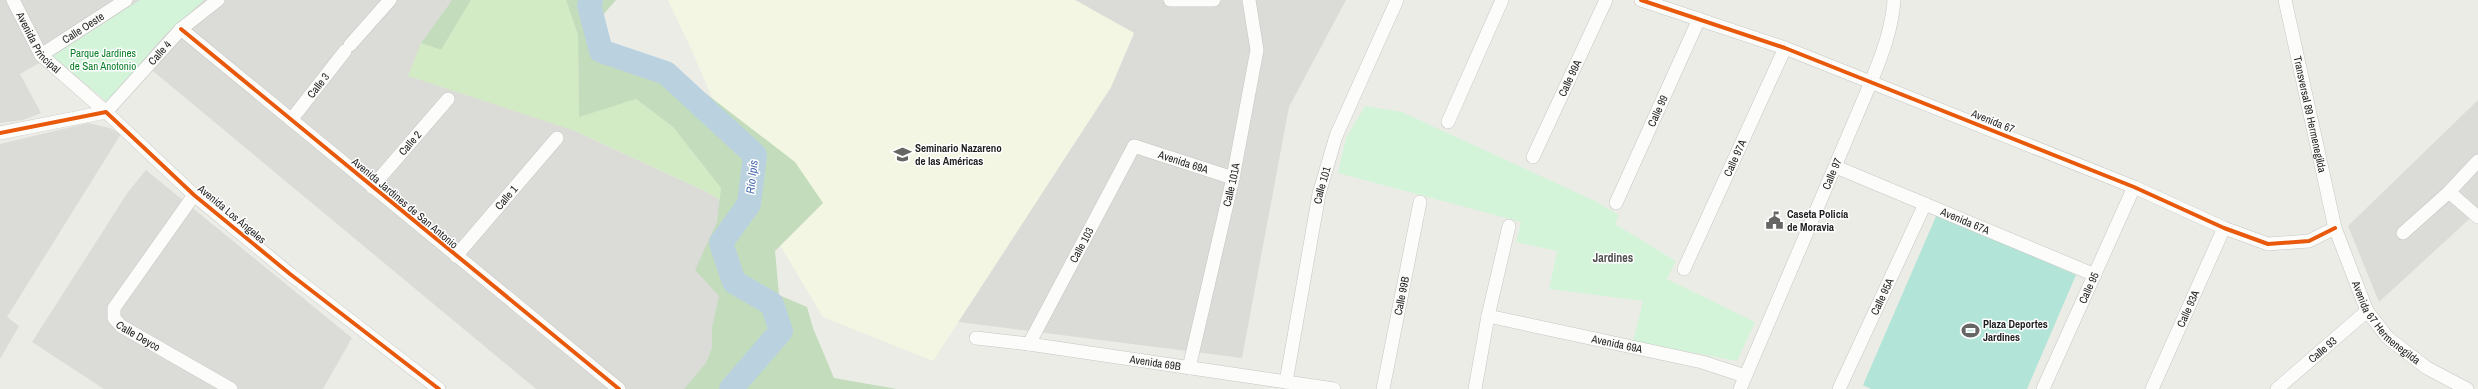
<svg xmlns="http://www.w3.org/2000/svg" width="2478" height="389" font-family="'Archivo Narrow',sans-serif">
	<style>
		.residential { fill: #dbdbd8 }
		.education { fill: #f3f6e2 }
		.grass { fill: #d3ebc5 }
		.forest { fill: #c2dcbc }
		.park { fill: #d4f4da }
		.pitch { fill: #b2e5d7 }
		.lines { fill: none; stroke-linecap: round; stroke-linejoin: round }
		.river { stroke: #bad2e0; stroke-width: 24 }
		.minor-casing { stroke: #c5c5c3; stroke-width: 14 }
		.minor { stroke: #fcfcfb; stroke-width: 13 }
		.cycleway-casing { stroke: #fff; stroke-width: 6 }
		.cycleway { stroke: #e8590c; stroke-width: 4 }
		.labels { text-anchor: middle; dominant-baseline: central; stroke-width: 3; stroke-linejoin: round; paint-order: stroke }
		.street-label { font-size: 11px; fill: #1e1e1e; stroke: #fff }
		.park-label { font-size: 11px; fill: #0b7e28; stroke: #fff }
		.poi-label { font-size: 11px; font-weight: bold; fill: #1e1e1e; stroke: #fff; text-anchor: start }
		.water-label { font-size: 12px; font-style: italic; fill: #4a6caf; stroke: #fff }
		.neighbourhood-label { font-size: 12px; font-weight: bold; fill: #515151; stroke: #fff }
	</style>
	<rect width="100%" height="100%" fill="#ecece7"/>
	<g class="residential">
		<path d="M0,0H452L421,43L575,131L707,192L720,200V389H536L142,62L107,102L52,56L20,74L41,113L23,120L0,123Z"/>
		<path d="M1075,0H1346L1289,107L1242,358L958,322L1111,87L1134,33Z"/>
		<path d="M2478,100V211L2379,302L2348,226Z"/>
		<path d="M88,123L110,128L121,134L7,317L19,326L0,359V144Z"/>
		<path d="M146,170L352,338L323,389H104L32,342L128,192Z"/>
	</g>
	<path class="education" d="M668,0H1075L1134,33L1111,87L933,361L823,317L765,220L693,53Z"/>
	<path class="grass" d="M471,0H566L578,35L579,116L636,99L673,127L721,188L720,200L707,192L575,131L408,76L421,43L441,50Z"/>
	<g class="forest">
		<path d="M452,0H471L441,50L421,43Z"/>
		<path d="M566,0H616L602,16L604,44L678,72L795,162L823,203L775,251L779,295L807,307L813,328L834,378L897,389H684L706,363L712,348V328L719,296L695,270L717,222L721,188L673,127L636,99L579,117L578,35Z"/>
	</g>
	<g class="park">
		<path d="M140,0H204L164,36L107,102L53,56Z"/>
		<path d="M1365,106L1402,112L1595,201L1619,215L1615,224L1676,261L1667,279L1755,322L1737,361L1633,341L1643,301L1549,289L1557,251L1516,242L1521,222L1338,173L1346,138Z"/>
	</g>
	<path class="pitch" d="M1937,214L2076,275L2027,389H1871L1863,385Z"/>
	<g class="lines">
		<path class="river" d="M591,0L589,5L601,51L666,73L755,155L749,204L721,243L734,282L772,304L781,331L731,389"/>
		<defs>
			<g id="minor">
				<path id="s1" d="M13,0L41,55L106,112L181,29L218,0"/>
				<path d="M1170,0H1214"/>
				<path d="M1641,0L1785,48L2134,187L2224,228L2268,244L2309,241L2335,228"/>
				<path id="s2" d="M2285,0L2335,228L2367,311L2388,338L2427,368L2467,389"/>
				<path d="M181,29L619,389"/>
				<path d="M350,45L390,0"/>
				<path id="s3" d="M41,55L126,0"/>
				<path id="s4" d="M291,120L345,51"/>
				<path d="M1448,122L1502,0"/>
				<path d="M0,133L106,112L194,195L290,274L439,389"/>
				<path id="s5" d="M1533,157L1606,0"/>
				<path id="s6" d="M1836,167L2095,275"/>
				<path id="s7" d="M372,187L448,99"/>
				<path d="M2449,192L2478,217"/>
				<path id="s8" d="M194,195L114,308V318L121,326L231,389"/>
				<path id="s9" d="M1616,203L1699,19"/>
				<path d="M2403,233L2449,192L2478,161"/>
				<path id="s10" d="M456,256L557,138"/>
				<path id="s11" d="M1684,269L1785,48"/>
				<path id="s12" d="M1488,316L1702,362L1745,376"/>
				<path id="s13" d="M976,338L1029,344L1334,389"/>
				<path id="s14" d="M1029,344L1134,146L1233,178"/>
				<path id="s15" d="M1189,368L1233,178L1257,50L1249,0"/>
				<path id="s16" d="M1286,382L1319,194L1336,136L1397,0"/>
				<path id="s17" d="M1383,389L1420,202"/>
				<path d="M1475,389L1488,316L1509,226"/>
				<path id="s18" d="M1740,389L1871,82C1882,55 1892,29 1894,0"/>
				<path id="s19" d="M1839,389L1925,204"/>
				<path id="s20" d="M2043,389L2134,187"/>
				<path id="s21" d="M2152,389L2224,228"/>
				<path id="s22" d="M2277,389L2367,311"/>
			</g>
		</defs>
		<use href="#minor" class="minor-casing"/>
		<use href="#minor" class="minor"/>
		<defs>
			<g id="cycleway">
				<path d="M1641,0L1785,48L2134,187L2224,228L2268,244L2309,241L2335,228"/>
				<path d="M181,29L619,389"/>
				<path d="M0,133L106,112L194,195L290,274L439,389"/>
			</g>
		</defs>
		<use href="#cycleway" class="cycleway-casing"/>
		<use href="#cycleway" class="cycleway"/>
	</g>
	<defs>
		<symbol id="university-bare" viewBox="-9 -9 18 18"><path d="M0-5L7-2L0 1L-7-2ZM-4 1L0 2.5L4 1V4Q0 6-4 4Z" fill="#666664" stroke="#fff" stroke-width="2.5" paint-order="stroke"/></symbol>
		<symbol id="civic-bare" viewBox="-9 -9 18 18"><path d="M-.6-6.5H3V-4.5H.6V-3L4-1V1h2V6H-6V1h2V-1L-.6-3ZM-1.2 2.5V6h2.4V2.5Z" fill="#666664" stroke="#fff" stroke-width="2.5" paint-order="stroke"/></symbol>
		<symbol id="stadium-bare" viewBox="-9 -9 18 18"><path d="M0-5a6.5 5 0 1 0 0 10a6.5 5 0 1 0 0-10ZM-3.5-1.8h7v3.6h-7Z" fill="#666664" stroke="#fff" stroke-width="2.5" paint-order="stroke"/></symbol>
	</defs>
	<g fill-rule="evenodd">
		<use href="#university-bare" x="890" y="142" width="25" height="25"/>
		<use href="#civic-bare" x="1762" y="208" width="25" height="25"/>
		<use href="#stadium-bare" x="1958" y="318" width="25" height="25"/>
	</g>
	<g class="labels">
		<g class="street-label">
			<text stroke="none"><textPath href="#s3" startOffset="50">Calle Oeste</textPath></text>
			<text stroke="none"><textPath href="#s1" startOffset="50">Avenida Principal</textPath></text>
			<text stroke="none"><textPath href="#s1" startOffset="228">Calle 4</textPath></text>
			<text stroke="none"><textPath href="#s5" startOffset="87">Calle 99A</textPath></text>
			<text stroke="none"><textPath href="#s4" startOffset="44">Calle 3</textPath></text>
			<text stroke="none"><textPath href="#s9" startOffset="101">Calle 99</textPath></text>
			<text stroke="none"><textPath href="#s2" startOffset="117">Transversal 89 Hermenegilda</textPath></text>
			<text transform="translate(1993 121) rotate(22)">Avenida 67</text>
			<text stroke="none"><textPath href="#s7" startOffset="58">Calle 2</textPath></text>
			<text stroke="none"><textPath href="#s11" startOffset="122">Calle 97A</textPath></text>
			<text stroke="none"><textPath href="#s14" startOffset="276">Avenida 69A</textPath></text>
			<text stroke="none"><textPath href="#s18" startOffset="234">Calle 97</textPath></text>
			<text stroke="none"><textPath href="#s15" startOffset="188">Calle 101A</textPath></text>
			<text stroke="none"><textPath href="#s16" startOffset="200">Calle 101</textPath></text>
			<text stroke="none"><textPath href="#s10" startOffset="77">Calle 1</textPath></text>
			<text transform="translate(405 203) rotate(40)">Avenida Jardines de San Antonio</text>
			<text transform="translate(232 214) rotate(40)">Avenida Los Ángeles</text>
			<text stroke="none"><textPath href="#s6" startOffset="140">Avenida 67A</textPath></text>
			<text stroke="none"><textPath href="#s14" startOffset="112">Calle 103</textPath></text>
			<text stroke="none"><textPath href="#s20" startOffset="111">Calle 95</textPath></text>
			<text stroke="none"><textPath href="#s17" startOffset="95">Calle 99B</textPath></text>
			<text stroke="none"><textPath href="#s19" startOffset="102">Calle 95A</textPath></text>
			<text stroke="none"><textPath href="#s21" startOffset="88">Calle 93A</textPath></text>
			<text stroke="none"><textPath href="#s2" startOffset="343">Avenida 67 Hermenegilda</textPath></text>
			<text stroke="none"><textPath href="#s8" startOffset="179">Calle Deyco</textPath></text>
			<text stroke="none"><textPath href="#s12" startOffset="132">Avenida 69A</textPath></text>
			<text stroke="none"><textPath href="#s22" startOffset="60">Calle 93</textPath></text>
			<text stroke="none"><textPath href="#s13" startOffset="181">Avenida 69B</textPath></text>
		</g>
		<g class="park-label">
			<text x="103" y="53">Parque Jardines<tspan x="103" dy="13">de San Anotonio</tspan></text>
		</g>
		<g class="poi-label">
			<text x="915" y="148">Seminario Nazareno<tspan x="915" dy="13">de las Américas</tspan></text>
			<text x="1787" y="214">Caseta Policía<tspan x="1787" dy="13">de Moravia</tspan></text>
			<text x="1983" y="324">Plaza Deportes<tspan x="1983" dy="13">Jardines</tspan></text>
		</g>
		<g class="water-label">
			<text transform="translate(752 177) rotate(-84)">Río Ipís</text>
		</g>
		<g class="neighbourhood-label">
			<text x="1613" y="258">Jardines</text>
		</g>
	</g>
</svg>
